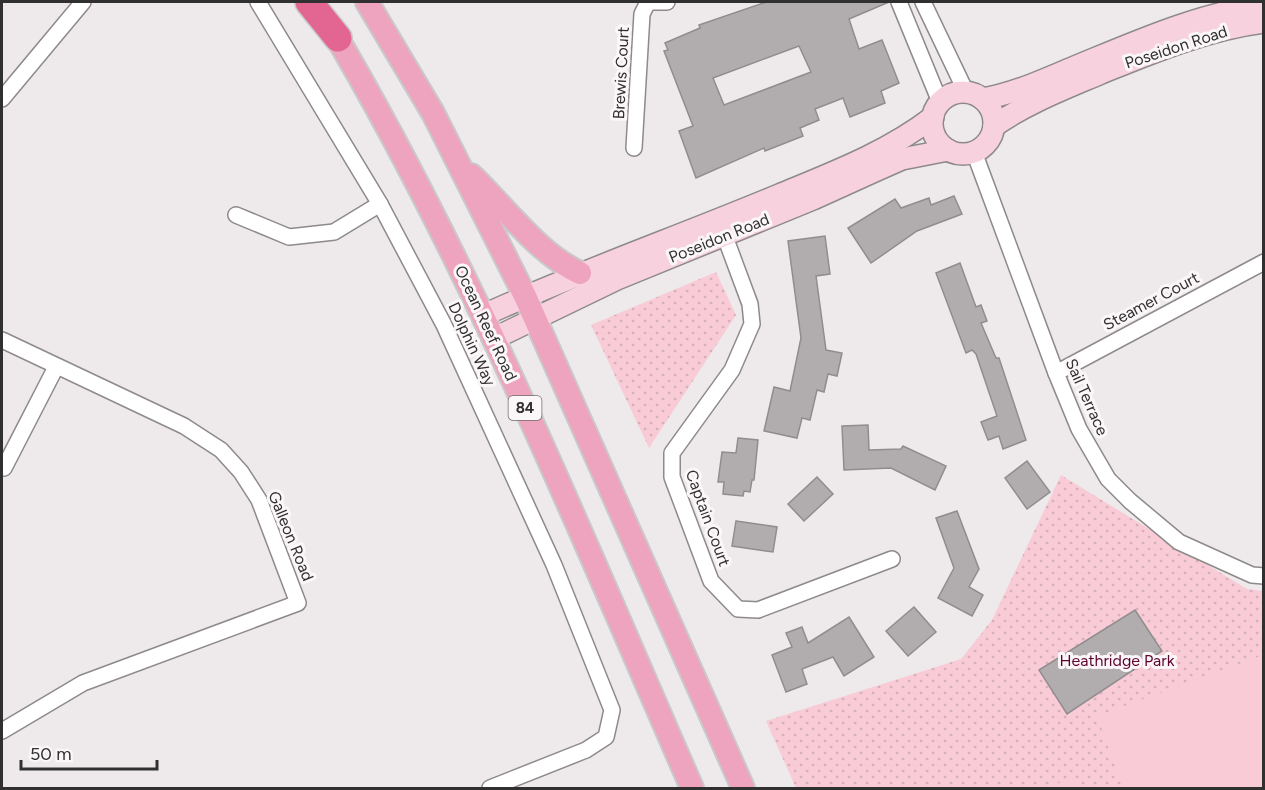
<svg xmlns="http://www.w3.org/2000/svg" width="1265" height="790" font-family="Figtree,sans-serif">
	<style>
		.park { fill: url(#park-dots) }
		.pitch { fill: #f8cbd7 }
		.building { fill: #b1adae; stroke: #918d8e; stroke-width: 1.5; fill-rule: evenodd }
		.lines { fill: none; stroke-linecap: round; stroke-linejoin: round }
		.street-casing { stroke: #8e8a8b; stroke-width: 18 }
		.secondary-casing { stroke: #8e8a8b; stroke-width: 24 }
		.primary-casing { stroke: #c9c9c9; stroke-width: 26 }
		.highway-casing { stroke: #c9c9c9; stroke-width: 30 }
		.street { stroke: #fff; stroke-width: 15 }
		.secondary { stroke: #f7d1de; stroke-width: 21 }
		.primary { stroke: #eea3be; stroke-width: 22 }
		.highway { stroke: #e36592; stroke-width: 27 }
		.labels { text-anchor: middle; dominant-baseline: central; stroke-width: 6; stroke-linejoin: round; paint-order: stroke }
		.shield { fill: #fbf7f8; stroke: #6e6c6c; stroke-width: 1.5 }
		.shield-label { font-size: 15px; font-weight: bold; fill: #313030 }
		.street-label { font-size: 16px; fill: #313030; stroke: #fbf7f8 }
		.park-label { font-size: 16px; fill: #5e032e; stroke: #fbf7f8 }
	</style>
	<defs>
		<pattern id="park-dots" width="8" height="8" patternUnits="userSpaceOnUse" patternTransform="scale(1.5)"><rect width="8" height="8" fill="#f8cbd7"/><path d="M2 2h.1M6 6h.1" fill="none" stroke="#d5afb9" stroke-width="1.8" stroke-linecap="round"/></pattern>
	</defs>
	<rect width="100%" height="100%" fill="#eeeaeb"/>
	<g class="park">
		<path d="M716,272L736,315L649,448L591,325Z"/>
		<path d="M1061,475L1247,589L1263,591V788H796L766,721L961,659L992,620Z"/>
	</g>
	<g class="pitch">
		<path d="M1263,655V788H1123L1097,716Z"/>
		<path d="M1076,777L1080,788H1044Z"/>
	</g>
	<g class="building">
		<path d="M766,2H889L849,19L859,49L882,40L899,83L881,91L885,103L850,117L843,98L815,109L819,120L800,128L803,136L765,151L764,148L696,178L679,131L693,126L664,51L668,50L665,43L700,28L699,25ZM799,46L811,72L724,105L713,78Z"/>
		<path d="M954,196L962,214L917,231L871,263L848,228L895,199L901,208L929,198L931,205Z"/>
		<path d="M825,236L830,274L816,276L826,350L842,353L837,376L828,374L824,392L817,390L810,420L802,418L797,438L764,431L774,387L790,391L801,338L788,241Z"/>
		<path d="M960,263L976,307L981,305L987,321L981,323L996,358H999L1026,440L1003,449L999,436L988,440L981,422L997,416L976,354L972,350L966,353L936,273Z"/>
		<path d="M868,425L869,450L901,449L903,446L946,466L935,490L891,468L844,470L842,426Z"/>
		<path d="M738,438L758,440L754,480H752L750,492L744,491L743,496L723,494L724,482H718L722,452L736,453Z"/>
		<path d="M1027,461L1050,492L1027,509L1005,478Z"/>
		<path d="M817,477L833,494L804,521L788,504Z"/>
		<path d="M957,511L979,569L969,587L983,595L972,616L938,598L954,568L936,518Z"/>
		<path d="M736,521L777,527L773,552L732,546Z"/>
		<path d="M914,607L936,632L908,656L886,631Z"/>
		<path d="M1135,610L1162,651L1067,714L1039,670Z"/>
		<path d="M849,617L874,657L844,676L833,657L802,669L807,684L786,692L772,655L792,647L786,633L802,627L808,643Z"/>
	</g>
	<g class="lines">
		<defs>
			<g id="street">
				<path d="M258,2L380,204L444,325L554,565L612,710L606,737L586,750L490,788"/>
				<path d="M648,2H667"/>
				<path d="M899,2L940,102"/>
				<path d="M923,2L966,92"/>
				<path d="M2,99L83,2"/>
				<path d="M634,148L642,14L648,2"/>
				<path d="M974,152L1056,373L1079,429L1108,479L1130,501L1179,542L1252,575L1264,576"/>
				<path d="M236,215L289,237L334,232L380,204"/>
				<path d="M721,226L750,304L752,324L732,370L672,453V477L711,581L738,609L758,610L892,559"/>
				<path d="M2,340L184,426L221,450L241,472L259,500L298,603L83,683L2,731"/>
				<path d="M1056,373L1264,262"/>
				<path d="M4,468L56,367"/>
			</g>
			<g id="secondary">
				<circle cx="963" cy="123" r="31"/>
				<path d="M983,99C1016,93 1046,79 1077,66C1138,41 1198,14 1264,5"/>
				<path d="M994,126C1027,103 1064,89 1101,73C1153,52 1208,29 1264,22"/>
				<path d="M484,315C581,271 681,236 779,195C832,173 888,152 933,117"/>
				<path d="M495,338L617,279L813,199L877,170L902,159L948,150"/>
			</g>
			<g id="primary">
				<path d="M367,2L433,113L525,296L743,788"/>
				<path d="M329,24C473,267 579,530 692,788"/>
				<path d="M471,175C505,207 537,253 580,273"/>
			</g>
			<path id="highway" d="M309,2L338,38"/>
		</defs>
		<use href="#street" class="street-casing"/>
		<use href="#secondary" class="secondary-casing"/>
		<use href="#primary" class="primary-casing"/>
		<use href="#highway" class="highway-casing"/>
		<use href="#street" class="street"/>
		<use href="#secondary" class="secondary"/>
		<use href="#primary" class="primary"/>
		<use href="#highway" class="highway"/>
	</g>
	<g class="labels">
		<rect class="shield" x="508.5" y="396" width="33" height="24" rx="4.5"/>
		<g class="shield-label">
			<text x="525" y="408">84</text>
		</g>
		<g class="street-label">
			<text transform="translate(1176 47) rotate(-18)">Poseidon Road</text>
			<text transform="translate(621 73) rotate(-87)">Brewis Court</text>
			<text transform="translate(719 238) rotate(-22)">Poseidon Road</text>
			<text transform="translate(1151 301) rotate(-28)">Steamer Court</text>
			<text transform="translate(486 323) rotate(65)">Ocean Reef Road</text>
			<text transform="translate(472 344) rotate(65)">Dolphin Way</text>
			<text transform="translate(1087 397) rotate(66)">Sail Terrace</text>
			<text transform="translate(708 518) rotate(70)">Captain Court</text>
			<text transform="translate(291 536) rotate(68)">Galleon Road</text>
		</g>
		<g class="park-label">
			<text x="1117" y="660">Heathridge Park</text>
		</g>
	</g>
	<rect width="1265" height="790" fill="none" stroke="#313030" stroke-width="6"/>
	<path d="M21 760v9h136v-9" fill="none" stroke="#313030" stroke-width="3"/>
	<text x="30" y="760" font-size="18" fill="#313030" stroke="#fbf7f8" stroke-width="4.5" paint-order="stroke">50 m</text>
</svg>
